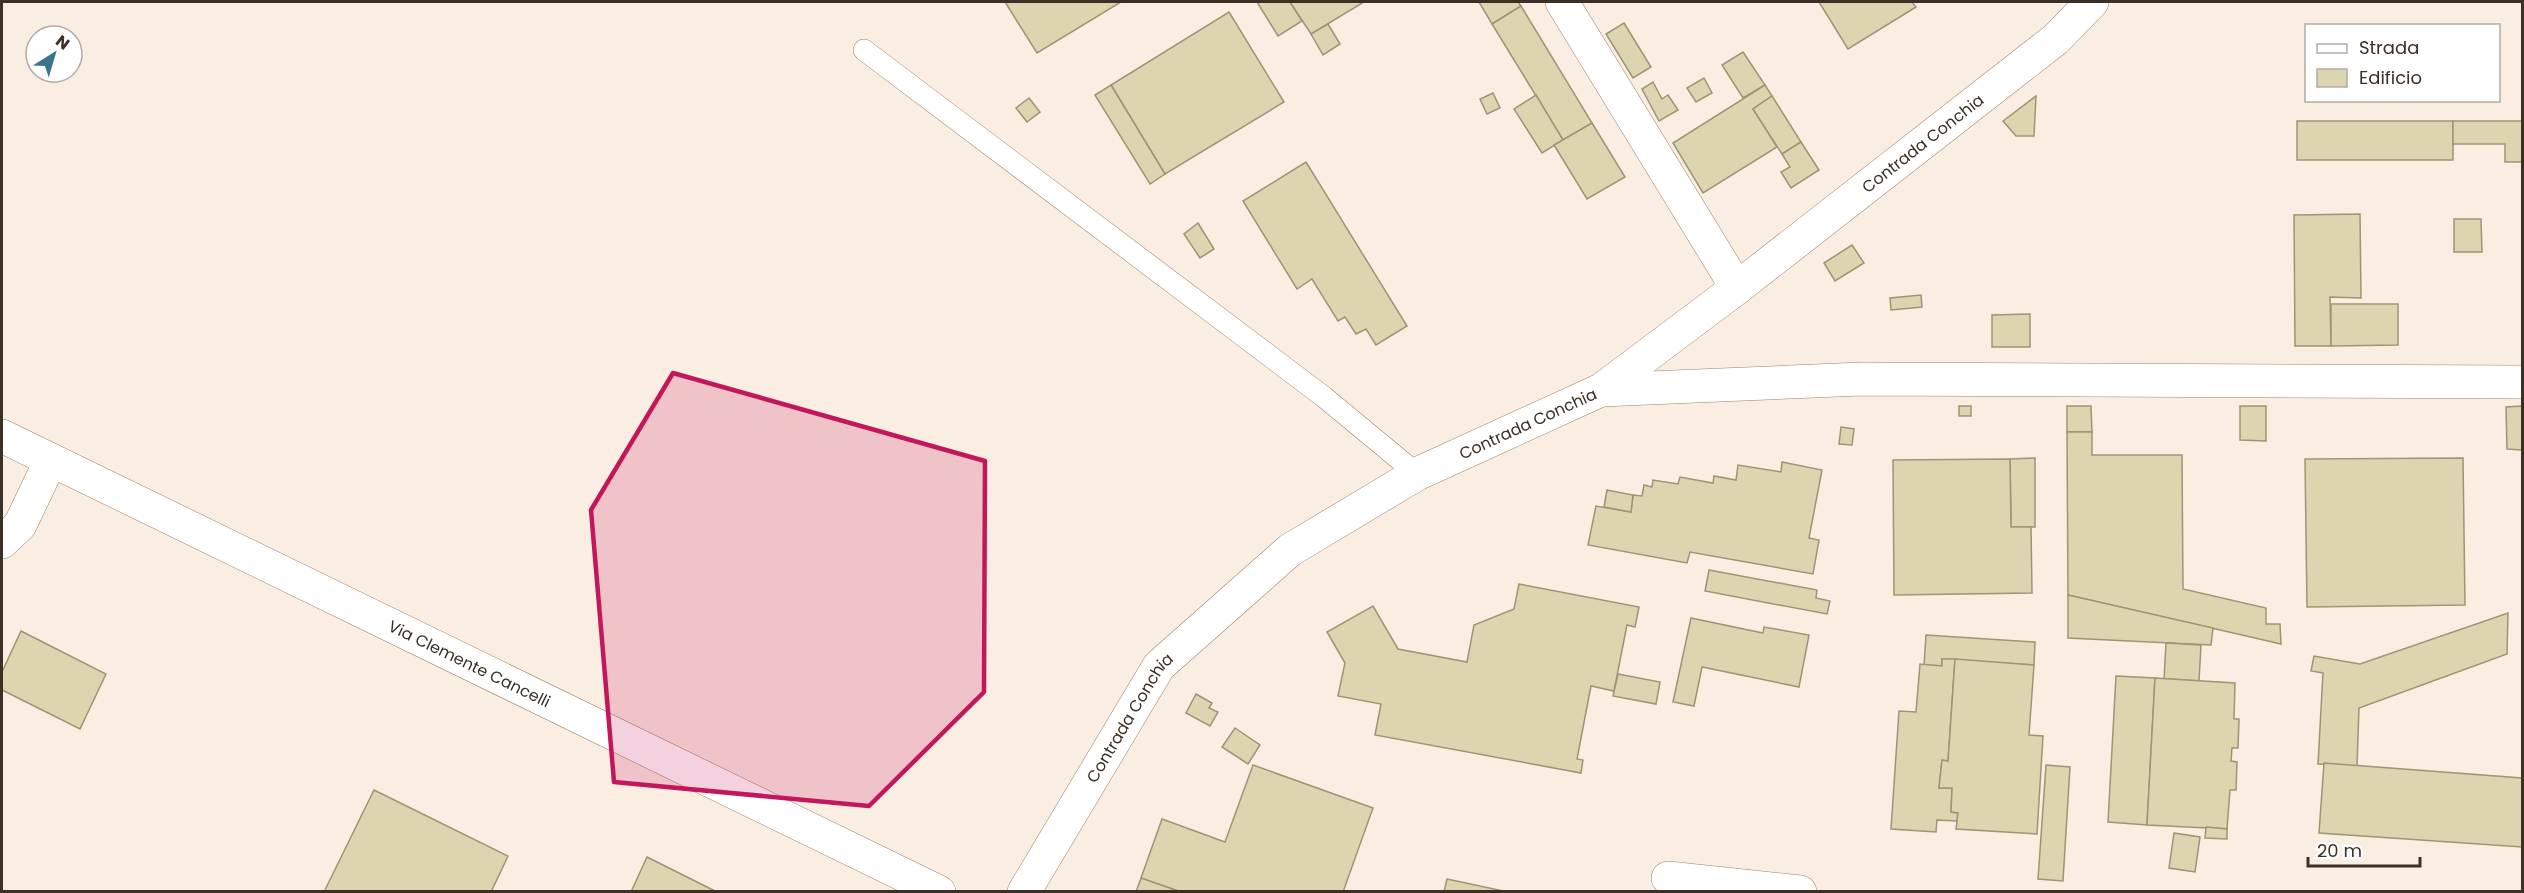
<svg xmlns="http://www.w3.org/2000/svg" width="2524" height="893" font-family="Poppins,sans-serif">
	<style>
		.building { fill: #ddd4b0; stroke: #9e9573; stroke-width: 1.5 }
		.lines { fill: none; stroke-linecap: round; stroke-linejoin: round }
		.lane-casing { stroke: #9e826a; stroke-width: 22 }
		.street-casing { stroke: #9e826a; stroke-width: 34 }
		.lane { stroke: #fff; stroke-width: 21 }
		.street { stroke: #fff; stroke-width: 33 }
		.marked { fill: #c2185b; fill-opacity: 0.2; stroke: #c2185b; stroke-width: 4.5; stroke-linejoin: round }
		.labels { text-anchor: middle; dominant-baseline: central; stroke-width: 4.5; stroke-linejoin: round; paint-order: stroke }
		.street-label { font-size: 16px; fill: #3b3025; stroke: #fff }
	</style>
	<rect width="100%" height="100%" fill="#faeee3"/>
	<g class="building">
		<path d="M1005,2H1121L1037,53Z"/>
		<path d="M1257,2H1290L1302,21L1278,36Z"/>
		<path d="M1290,2H1364L1311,34Z"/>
		<path d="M1479,2H1518L1521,6L1492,24Z"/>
		<path d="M1819,2H1912L1916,7L1848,49Z"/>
		<path d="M1521,6L1592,123L1563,140L1492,24Z"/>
		<path d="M1229,12L1284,102L1165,174L1111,85Z"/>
		<path d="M1624,23L1651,67L1633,78L1606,34Z"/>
		<path d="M1328,24L1340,44L1323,55L1311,34Z"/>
		<path d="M1743,52L1765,85L1743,98L1722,65Z"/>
		<path d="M1704,78L1712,93L1696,102L1687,88Z"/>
		<path d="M1653,82L1662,99L1668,95L1678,110L1659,121L1642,89Z"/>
		<path d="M1111,85L1165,174L1150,184L1095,95Z"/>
		<path d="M1765,85L1772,96L1753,109L1777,147L1703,193L1673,143Z"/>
		<path d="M1493,93L1500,108L1487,114L1480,99Z"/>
		<path d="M1536,95L1563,140L1542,153L1514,109Z"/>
		<path d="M1772,96L1801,142L1782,154L1753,109Z"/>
		<path d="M2036,96L2034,136H2016L2003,121Z"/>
		<path d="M1029,98L1040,112L1027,122L1016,108Z"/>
		<rect x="2297" y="121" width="156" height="39"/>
		<path d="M2453,121H2522V162H2505V144H2453Z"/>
		<path d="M1592,123L1625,177L1587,199L1554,145Z"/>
		<path d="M1801,142L1819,170L1791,188L1781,172L1790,167L1782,154Z"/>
		<path d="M1306,162L1407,326L1376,345L1366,329L1356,334L1345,317L1338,321L1312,279L1297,289L1243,201Z"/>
		<path d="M2360,214L2361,298L2330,297L2331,346H2295L2294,215Z"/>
		<path d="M2454,219H2481L2482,252H2454Z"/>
		<path d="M1198,223L1214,249L1200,258L1184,234Z"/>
		<path d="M1852,245L1864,263L1835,281L1824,263Z"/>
		<path d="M1921,295L1922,307L1891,310L1890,298Z"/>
		<path d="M2331,304H2398V345L2331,346Z"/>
		<path d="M2030,314V347H1992V315Z"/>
		<rect x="1959" y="406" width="12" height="10"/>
		<path d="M2067,406H2091L2092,432H2067Z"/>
		<path d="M2240,406H2266V441L2240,440Z"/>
		<path d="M2522,406V450L2507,449L2506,407Z"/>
		<path d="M1841,427L1854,429L1852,445L1839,444Z"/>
		<path d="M2067,432H2092V455H2182L2183,589L2266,608V624H2280L2281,644L2068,595Z"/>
		<path d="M2035,458V527H2011L2010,459Z"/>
		<path d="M2463,458L2465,605L2307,607L2305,459Z"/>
		<path d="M2010,459L2011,527H2031L2032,593L1894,595L1893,460Z"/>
		<path d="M1782,462L1822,470L1809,538L1819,540L1813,574L1690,552L1687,563L1588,545L1596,506L1631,512L1633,495L1642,496L1644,485L1652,487L1653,480L1678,484L1680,477L1713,483L1714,476L1736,480L1738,465L1781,472Z"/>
		<path d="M1607,490L1633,495L1631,512L1604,507Z"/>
		<path d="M1709,570L1817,590L1816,598L1830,601L1827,614L1705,591Z"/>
		<path d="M1519,584L1639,607L1635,627L1627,625L1614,691L1591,686L1577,759L1583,760L1581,773L1375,735L1381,704L1338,696L1345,663L1327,632L1373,606L1398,649L1467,662L1474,625L1514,609Z"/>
		<path d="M2068,595L2213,628L2211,645L2068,638Z"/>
		<path d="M2508,613L2507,654L2359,708L2357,766L2318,764L2323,673L2311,671L2314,656L2360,664Z"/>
		<path d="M1691,618L1763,633L1764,627L1809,635L1799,687L1702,667L1694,706L1673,702Z"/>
		<path d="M21,631L106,674L80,729L2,690V672Z"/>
		<path d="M1926,635L2035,642L2034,665L1942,659V666L1924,665Z"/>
		<path d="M2166,643L2201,645L2199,681L2164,679Z"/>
		<path d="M1942,659H1955L1948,761L1942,760L1939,788H1952L1951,812L1958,813L1957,821L1937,820L1936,832L1891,829L1899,711L1916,712L1920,664L1942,666Z"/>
		<path d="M1955,659L2034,665L2029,735L2043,736L2037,834L1956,829L1958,813L1951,812L1952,788H1939L1942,760L1948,761Z"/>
		<path d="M1618,674L1660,682L1656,704L1613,696Z"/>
		<path d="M2116,676L2155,678L2147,825L2108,822Z"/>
		<path d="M2155,678L2235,683L2234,719H2239L2238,748H2232L2231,761L2237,762L2236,790H2230L2227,829L2147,825Z"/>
		<path d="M1196,694L1212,703L1209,708L1218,712L1210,726L1186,713Z"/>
		<path d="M1235,728L1260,745L1248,764L1222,747Z"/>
		<path d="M2324,763L2522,778V847L2319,833Z"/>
		<path d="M1253,765L1373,808L1343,892H1181L1141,878L1162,819L1225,842Z"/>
		<path d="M2046,765L2070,767L2063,881L2038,879Z"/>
		<path d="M374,790L508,856L491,892H324Z"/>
		<path d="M2206,827L2227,829V839L2205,838Z"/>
		<path d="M2174,833L2200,837L2195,872L2169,868Z"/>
		<path d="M647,857L717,892H631Z"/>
		<path d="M1141,878L1181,892H1136Z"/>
		<path d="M1447,879L1508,892H1444Z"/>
	</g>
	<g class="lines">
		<defs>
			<path id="lane" d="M864,50L1324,397L1417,474"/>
			<g id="street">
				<path d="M1562,2L1737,288"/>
				<path d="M1601,390L1862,379L2522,382"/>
				<path id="s1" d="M2,436L939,892"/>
				<path d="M2,542L20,525L50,462"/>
				<path d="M1668,878L1800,892"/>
				<path id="s2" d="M1024,892L1159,666L1290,550L1417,474L1601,390L1737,288L2056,39L2092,2"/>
			</g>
		</defs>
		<use href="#lane" class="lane-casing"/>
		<use href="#street" class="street-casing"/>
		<use href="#lane" class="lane"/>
		<use href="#street" class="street"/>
	</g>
	<path class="marked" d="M673,373L985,461L984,692L869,806L614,782L591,510Z"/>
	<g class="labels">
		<g class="street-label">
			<text stroke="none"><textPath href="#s2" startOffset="1194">Contrada Conchia</textPath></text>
			<text stroke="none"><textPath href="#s2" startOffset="708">Contrada Conchia</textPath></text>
			<text stroke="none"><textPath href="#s1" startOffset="520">Via Clemente Cancelli</textPath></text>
			<text stroke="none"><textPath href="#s2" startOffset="204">Contrada Conchia</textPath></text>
		</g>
	</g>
	<rect width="2524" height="893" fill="none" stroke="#3b3025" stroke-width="6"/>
	<rect x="2305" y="24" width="195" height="78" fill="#ffffff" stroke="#b1aca8" stroke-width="1.5"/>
	<rect x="2317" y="44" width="30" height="9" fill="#ffffff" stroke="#b1aca8" stroke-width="1.5"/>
	<text x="2359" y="54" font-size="18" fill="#3b3025">Strada</text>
	<rect x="2317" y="69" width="30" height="18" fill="#ddd4b0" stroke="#b1aca8" stroke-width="1.5"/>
	<text x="2359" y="84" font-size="18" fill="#3b3025">Edificio</text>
	<g transform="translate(54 54) rotate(37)"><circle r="28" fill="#ffffff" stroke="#b1aca8" stroke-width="1.5"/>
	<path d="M0-4.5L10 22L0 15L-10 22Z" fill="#3c748e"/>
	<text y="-9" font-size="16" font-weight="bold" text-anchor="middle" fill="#3b3025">N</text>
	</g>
	<path d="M2308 857v9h112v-9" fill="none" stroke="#3b3025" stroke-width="3"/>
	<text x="2317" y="857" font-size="18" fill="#3b3025" stroke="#ffffff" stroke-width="4.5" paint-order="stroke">20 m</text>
</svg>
